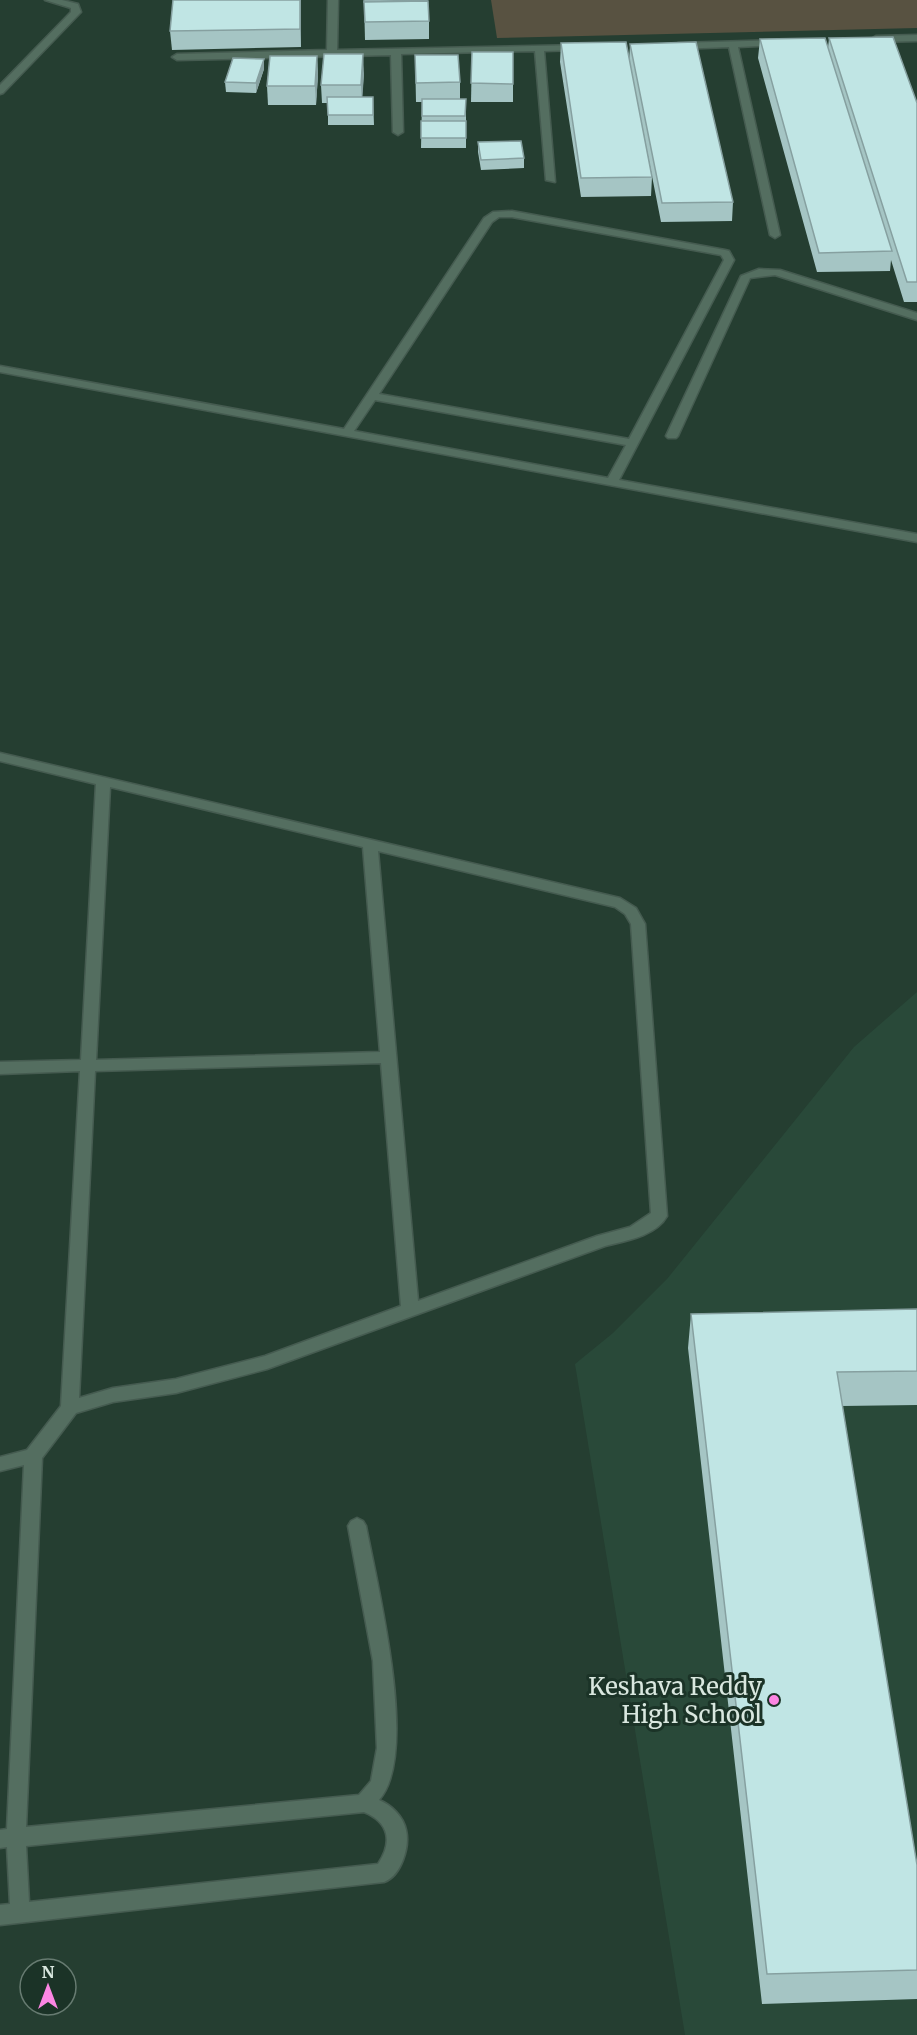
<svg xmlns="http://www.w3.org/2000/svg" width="917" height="2035" font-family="Merriweather,serif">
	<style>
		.built { fill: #294939 }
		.green { fill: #585241 }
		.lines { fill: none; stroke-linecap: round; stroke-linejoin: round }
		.minor-casing { stroke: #455b50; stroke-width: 3 }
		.minor { fill: #546e60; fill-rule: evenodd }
		.wall { fill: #a5c5c4 }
		.shaded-wall { fill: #86a0a0 }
		.building { fill: #c0e5e4; stroke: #86a0a0; stroke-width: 1.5 }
		.poi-dot { fill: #fc86e3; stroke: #1b3327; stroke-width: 2 }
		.labels { text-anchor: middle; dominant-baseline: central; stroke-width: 6; stroke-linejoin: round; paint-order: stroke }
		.near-poi-label { font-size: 24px; fill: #d9e7df; stroke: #1b3327; text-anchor: end }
	</style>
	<rect width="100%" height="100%" fill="#253e31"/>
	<path class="built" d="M917,992V2035H685L575,1364L613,1333L667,1279L854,1047Z"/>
	<path class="green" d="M491,0H917V28L497,38Z"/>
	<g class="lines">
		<defs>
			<g id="minor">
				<path d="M45,0H62L78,4L81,12L3,93L0,94V85L71,12V8Z"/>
				<path d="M328,0H338L337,50L582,45L584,47L579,50L544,51L555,182L546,180L535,51L401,54L403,132L398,135L393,132L391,55L177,60L172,57L177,54L327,50Z"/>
				<path d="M917,35V41L876,42L871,39L876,36Z"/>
				<path d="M780,40L785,43L783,45L738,47L780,235L775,238L770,235L729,47L678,49L673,46L678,43Z"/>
				<path d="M512,211L725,250L729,251L734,260L619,480L917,534V542L0,372V366L344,429L484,218L493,212ZM499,217H512L721,255L724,260L629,439L379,394L492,222ZM375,400L626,445L608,478L354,431Z"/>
				<path d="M759,269L780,270L917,313V320L775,275L750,278L678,436L676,438H668L666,436L741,276Z"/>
				<path d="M0,753L620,898L636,908L645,924L667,1216C656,1236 625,1241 605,1246L267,1369L176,1393L113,1402L76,1413L42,1458L26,1827L359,1795L371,1781L377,1748L373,1661L348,1526L351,1521L357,1518L363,1521L366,1526C377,1585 420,1754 379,1800C391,1805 403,1816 406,1830C410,1847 401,1876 384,1882L0,1925V1905L10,1904L7,1847L0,1848V1830L7,1829L24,1465L0,1471V1457L27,1450L61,1406L80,1071L0,1074V1062L81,1060L96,784L0,761ZM110,787L363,847L380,1052L96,1060ZM378,851L615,907L625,914L631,924L651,1213L630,1227L597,1236L418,1301ZM381,1063L401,1306L265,1356L176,1379L113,1388L79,1398L95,1071ZM364,1812C389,1822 393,1842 378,1864L29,1902L26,1846Z"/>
			</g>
		</defs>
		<use href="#minor" class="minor-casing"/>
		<use href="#minor" class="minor"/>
	</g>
	<g class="wall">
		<path d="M301,0V47L172,50L170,31Z"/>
		<path d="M364,0L429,21V39L365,40Z"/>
		<path d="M829,38L917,103V302H904L891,260L890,271L817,272L758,58L760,39L828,48Z"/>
		<path d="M561,43L629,62L630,44L733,202L732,221L661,222L633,79L652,177L651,196L581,197L560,62Z"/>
		<path d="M472,52H513V102H471Z"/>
		<path d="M415,55L460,82V99H466V148H421L422,102H416Z"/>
		<path d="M317,56L318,75L316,105H268L267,86Z"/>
		<path d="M264,69L256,93L226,92L225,82Z"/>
		<path d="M364,73L362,97H373L374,125H328V103H322L321,85Z"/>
		<path d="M478,142L524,158V168L481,170L478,152Z"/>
		<path d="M917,1309V1405L842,1406L917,1865V1999L762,2004L688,1348L691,1314Z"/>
	</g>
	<g class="shaded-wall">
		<path d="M300,0H301V47L300,29Z"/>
		<path d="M363,54L364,73L362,104L361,85Z"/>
		<path d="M317,56L318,75L316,105L315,86Z"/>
		<path d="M264,59V69L256,93V83Z"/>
	</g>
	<g class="building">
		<path d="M173,0H300V29L170,31Z"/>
		<path d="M364,0H427V1L364,2Z"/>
		<path d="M428,1L429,21L365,22L364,2Z"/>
		<path d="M893,37L917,103V282H907L829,38Z"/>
		<path d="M825,38L892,251L819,253L760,39Z"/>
		<path d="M626,42L652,177L581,178L561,43Z"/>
		<path d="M696,42L733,202L662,203L630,44Z"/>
		<path d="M472,52H513V84L471,83Z"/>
		<path d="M324,54H363L361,85H321Z"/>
		<path d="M415,55H458L460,82L416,83Z"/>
		<path d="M270,56H317L315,86H267Z"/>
		<path d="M233,58L264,59L256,83L225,82Z"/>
		<path d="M327,97H373V115H328Z"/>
		<path d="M422,99H466L465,116H422Z"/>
		<rect x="421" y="121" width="45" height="17"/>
		<path d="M521,141L524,158L481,160L478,142Z"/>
		<path d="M917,1309V1371L837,1372L917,1865V1970L767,1974L691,1314Z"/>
	</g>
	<circle class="poi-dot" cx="774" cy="1700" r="6"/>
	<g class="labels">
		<g class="near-poi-label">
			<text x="762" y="1686">Keshava Reddy<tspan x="762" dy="28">High School</tspan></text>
		</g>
	</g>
	<g transform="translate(48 1987)"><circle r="28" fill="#1b3327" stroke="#677b71" stroke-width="1.5"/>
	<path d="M0-4.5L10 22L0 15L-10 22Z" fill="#fc86e3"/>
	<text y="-9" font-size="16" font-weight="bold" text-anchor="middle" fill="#d9e7df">N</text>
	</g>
</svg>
